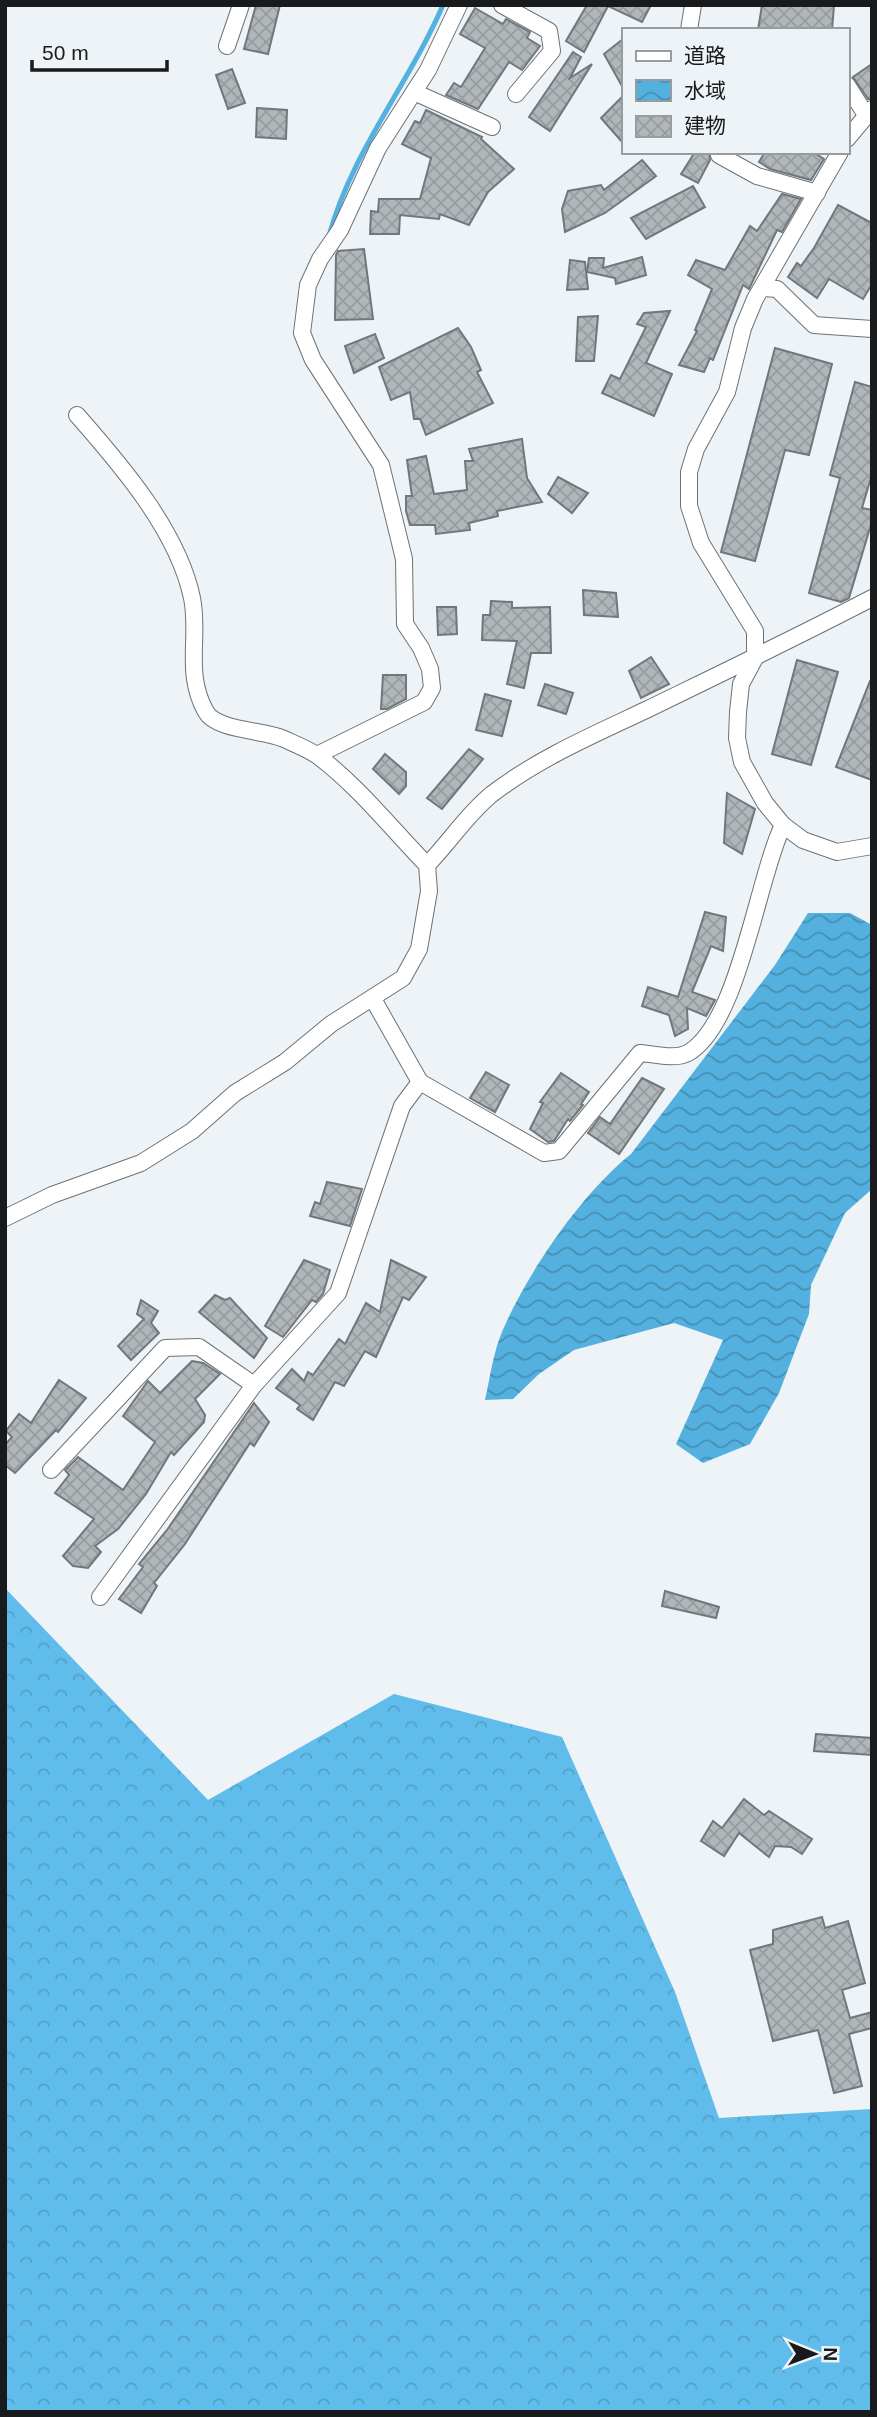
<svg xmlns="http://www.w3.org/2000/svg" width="877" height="2417" font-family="Arial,'Noto Sans JP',sans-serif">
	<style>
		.forest { fill: url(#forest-crowns) }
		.water { fill: url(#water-waves) }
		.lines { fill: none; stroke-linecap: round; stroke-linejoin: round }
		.stream { stroke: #54b1df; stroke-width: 5 }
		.building { fill: url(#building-cross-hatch); stroke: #71777a; stroke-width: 2 }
		.minor-casing { stroke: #6c7275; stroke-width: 18 }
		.minor { stroke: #fff; stroke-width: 16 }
	</style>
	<defs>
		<pattern id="forest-crowns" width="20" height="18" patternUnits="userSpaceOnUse" patternTransform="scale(1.75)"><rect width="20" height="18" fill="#60bceb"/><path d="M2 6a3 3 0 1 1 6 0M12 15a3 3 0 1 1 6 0" fill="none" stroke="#53a1c9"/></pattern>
		<pattern id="water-waves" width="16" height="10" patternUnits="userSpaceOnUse" patternTransform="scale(1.75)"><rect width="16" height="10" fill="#54b1df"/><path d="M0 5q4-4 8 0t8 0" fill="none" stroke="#458fb4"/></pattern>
		<pattern id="building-cross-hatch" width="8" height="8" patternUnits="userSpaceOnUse" patternTransform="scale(1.75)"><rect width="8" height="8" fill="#b0b6ba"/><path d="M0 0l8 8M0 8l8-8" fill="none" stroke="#979c9f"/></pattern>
	</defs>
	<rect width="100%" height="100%" fill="#edf3f6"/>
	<path class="forest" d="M5,1588L208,1800L394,1694L562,1737L675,1992L719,2118L872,2109V2412H5Z"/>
	<path class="water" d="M808,913H850L872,925V1189L845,1213L811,1285L809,1314L779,1393L750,1444L703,1463L676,1444L723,1340L674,1323L574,1350L539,1374L513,1399L485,1400C490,1378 493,1353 502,1332C527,1273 581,1194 631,1154L775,965Z"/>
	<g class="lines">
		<path class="stream" d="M329,236C351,153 409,84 443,5"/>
	</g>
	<g class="building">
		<path d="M256,5H280L268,54L244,49Z"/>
		<path d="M587,5H651L642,22L608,6L584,52L566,41Z"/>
		<path d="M762,5H834L832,30H758Z"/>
		<path d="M475,8L503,24L506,19L530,32L527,38L540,46L522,70L509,62L478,109L446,95L454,83L461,87L485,48L460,34Z"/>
		<path d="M623,39V88L604,54Z"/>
		<path d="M573,52L581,57L570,78L592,64L550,131L529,117Z"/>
		<path d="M872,64V99H868L853,77Z"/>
		<path d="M232,69L245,103L228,109L216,75Z"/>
		<path d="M623,96V143L601,118Z"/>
		<path d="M257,108L287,110L286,139L256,137Z"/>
		<path d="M426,110L482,137L481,139L514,169L488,192L469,225L440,214L439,219L400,215L399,234H370L371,211L378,212L379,199H420L431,158L402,144L415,121L420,123Z"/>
		<path d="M695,152H709L710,160L698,183L681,174Z"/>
		<path d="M765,152H813L824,159L811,180L770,169L759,162Z"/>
		<path d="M642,160L656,176L605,213L565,232L562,209L568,191L601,185L604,190Z"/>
		<path d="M693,186L705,207L646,239L631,218Z"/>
		<path d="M782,194L801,199L782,232L777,230L749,289L743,285L713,360L710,358L704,372L679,365L697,331L695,330L712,289L688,275L696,260L725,270L750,226L757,231Z"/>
		<path d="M838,205L872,223V284L863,299L829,279L817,298L788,277L797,263L801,266L814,248Z"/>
		<path d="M364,249L373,319L335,320L336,255L338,251Z"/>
		<path d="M642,257L646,275L616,284L615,278L587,272L589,258H604L603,268Z"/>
		<path d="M570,260L585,262L588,289L567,290Z"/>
		<path d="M670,311L646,363L672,374L654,416L602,393L611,375L620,379L646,327L637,324L644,313Z"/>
		<path d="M598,316L594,361H576L578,317Z"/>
		<path d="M458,328L471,347L481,370L477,372L493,403L426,435L420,419H414L410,392L391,400L379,367Z"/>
		<path d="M375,334L384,358L354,373L345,346Z"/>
		<path d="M775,348L832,364L809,455L785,450L755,561L721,552Z"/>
		<path d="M855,382L872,387V474L862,508L872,510V521L849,598L841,602L809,593L840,478L830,475Z"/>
		<path d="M522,439L527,478L542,502L497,511L498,516L469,523L470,530L436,534L435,525H410L406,511V496H412L407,460L426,456L434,494L467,490L465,461H473L469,449Z"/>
		<path d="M558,477L588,493L572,513L548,494Z"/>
		<path d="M583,590L616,593L618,617L584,615Z"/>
		<path d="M491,601L512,602V608L550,607L551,653H531L524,688L507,684L517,641L482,640L483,615H490Z"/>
		<path d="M437,607H456L457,634L438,635Z"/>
		<path d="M651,657L669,684L641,698L629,671Z"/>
		<path d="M797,660L838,672L811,765L772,754Z"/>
		<path d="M383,675H406V699L387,709H381Z"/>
		<path d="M870,681H872V780L836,767Z"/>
		<path d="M545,684L573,693L566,714L538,705Z"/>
		<path d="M485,694L511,701L502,736L476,730Z"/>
		<path d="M469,749L483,759L442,809L427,798Z"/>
		<path d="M385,754L406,772V786L399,794L373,769Z"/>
		<path d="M727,793L755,809L742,854L724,843Z"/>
		<path d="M705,912L726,917L723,951L711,946L692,992L715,1000L706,1016L687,1008L688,1029L675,1036L669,1015L642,1006L648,987L678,997Z"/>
		<path d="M486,1072L509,1085L495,1112L470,1098Z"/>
		<path d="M561,1073L589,1092L581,1104L583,1105L570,1121L568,1119L554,1141L548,1142L530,1129L543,1103L540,1102Z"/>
		<path d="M642,1078L664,1089L619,1154L588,1133L600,1117L610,1124Z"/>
		<path d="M327,1182L362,1189L350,1226L310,1216L315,1202L320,1204Z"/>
		<path d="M304,1260L330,1270L323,1294L316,1302L312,1300L283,1337L265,1326Z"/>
		<path d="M391,1260L426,1277L409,1300L403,1297L376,1357L365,1351L344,1386L335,1382L313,1420L297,1409L300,1405L276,1388L292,1369L304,1381L308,1372L313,1375L339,1339L345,1344L366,1303L380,1312Z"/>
		<path d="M215,1295L225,1300L230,1298L267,1338L254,1358L199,1312Z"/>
		<path d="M141,1300L158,1311L151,1323L159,1333L131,1360L118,1346L144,1319L137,1314Z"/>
		<path d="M192,1361L203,1363L220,1374L195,1399L205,1415L204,1422L174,1455L171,1452L146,1494L118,1529L95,1546L101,1552L88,1568L73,1566L63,1556L94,1519L55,1493L69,1475L65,1470L78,1457L123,1490L155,1442L123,1416L148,1381L160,1393Z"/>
		<path d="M59,1380L86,1398L58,1432L56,1430L15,1473L5,1465V1445L12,1437L6,1431L19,1414L31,1423Z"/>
		<path d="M254,1403L269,1422L254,1446L250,1443L185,1544L154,1583L157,1586L141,1613L119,1599L143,1567L139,1564L167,1530Z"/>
		<path d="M665,1591L719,1607L716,1618L662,1606Z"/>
		<path d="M816,1734L872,1738V1755L814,1751Z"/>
		<path d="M744,1799L764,1815L769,1811L812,1839L802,1854L791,1847L775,1846L769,1857L739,1833L724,1856L701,1841L713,1821L722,1828Z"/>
		<path d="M822,1917L825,1928L848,1921L865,1983L842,1990L850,2018L872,2012V2028L849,2034L862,2086L834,2093L818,2030L773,2041L750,1950L773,1944V1930Z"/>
	</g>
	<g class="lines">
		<defs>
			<g id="minor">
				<path d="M502,5L549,31L552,51L516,94"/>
				<path d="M689,30L693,5"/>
				<path d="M227,46L241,5"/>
				<path d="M847,85L866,115"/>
				<path d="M414,92L492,127"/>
				<path d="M847,139L872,109"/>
				<path d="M840,152L755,299L743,328L727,392L696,449L689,472V506L701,543L755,631V658L741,684L738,712L737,738L742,762L765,803L783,825L803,840L837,852L872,846"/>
				<path d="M719,155L757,176L817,193"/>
				<path d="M764,288L777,289L814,325L872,329"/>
				<path d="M317,755L424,702L432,688L430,669L421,648L405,624L404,559L381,465L313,360L302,333L308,285L320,259L340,230L378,148L428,70L459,5"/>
				<path d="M427,865C450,842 466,815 492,794C539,758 593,735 646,710C722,673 797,637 872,598"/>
				<path d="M373,999L420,1082L544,1153L559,1151L640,1053C654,1054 674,1060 688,1053C739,1024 757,879 783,825"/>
				<path d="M5,1218L52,1195L141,1163L192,1131L235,1093L285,1062L331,1024L403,978L419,949L429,891L427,865C392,829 358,786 318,756C308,749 295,744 284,739C265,730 217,731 206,712C184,673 200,637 192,598C178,531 121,465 77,415"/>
				<path d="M51,1470L165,1348L199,1347L254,1385"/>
				<path d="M100,1597L254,1385L338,1293L402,1106L420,1082"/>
			</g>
		</defs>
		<use href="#minor" class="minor-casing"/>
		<use href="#minor" class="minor"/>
	</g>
	<rect width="877" height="2417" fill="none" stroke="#181a1b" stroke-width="14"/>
	<rect x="622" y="28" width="228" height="126" fill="#edf3f6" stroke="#989c9e" stroke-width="2"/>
	<rect x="636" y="51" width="35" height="10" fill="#ffffff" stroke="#989c9e" stroke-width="2"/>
	<text x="684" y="63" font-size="21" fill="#181a1b">道路</text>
	<rect x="636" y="80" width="35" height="21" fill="url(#water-waves)" stroke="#989c9e" stroke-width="2"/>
	<text x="684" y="98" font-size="21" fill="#181a1b">水域</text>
	<rect x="636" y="116" width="35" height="21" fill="url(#building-cross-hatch)" stroke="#989c9e" stroke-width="2"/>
	<text x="684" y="133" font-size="21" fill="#181a1b">建物</text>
	<g transform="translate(814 2354) rotate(91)" stroke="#edf3f6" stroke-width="5" paint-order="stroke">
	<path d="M0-5L12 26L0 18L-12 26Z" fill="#181a1b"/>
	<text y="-10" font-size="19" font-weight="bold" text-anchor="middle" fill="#181a1b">N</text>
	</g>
	<path d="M32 60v10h135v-10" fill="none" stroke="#181a1b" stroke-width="3.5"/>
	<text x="42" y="60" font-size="21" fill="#181a1b" stroke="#edf3f6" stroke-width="5" paint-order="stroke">50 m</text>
</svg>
